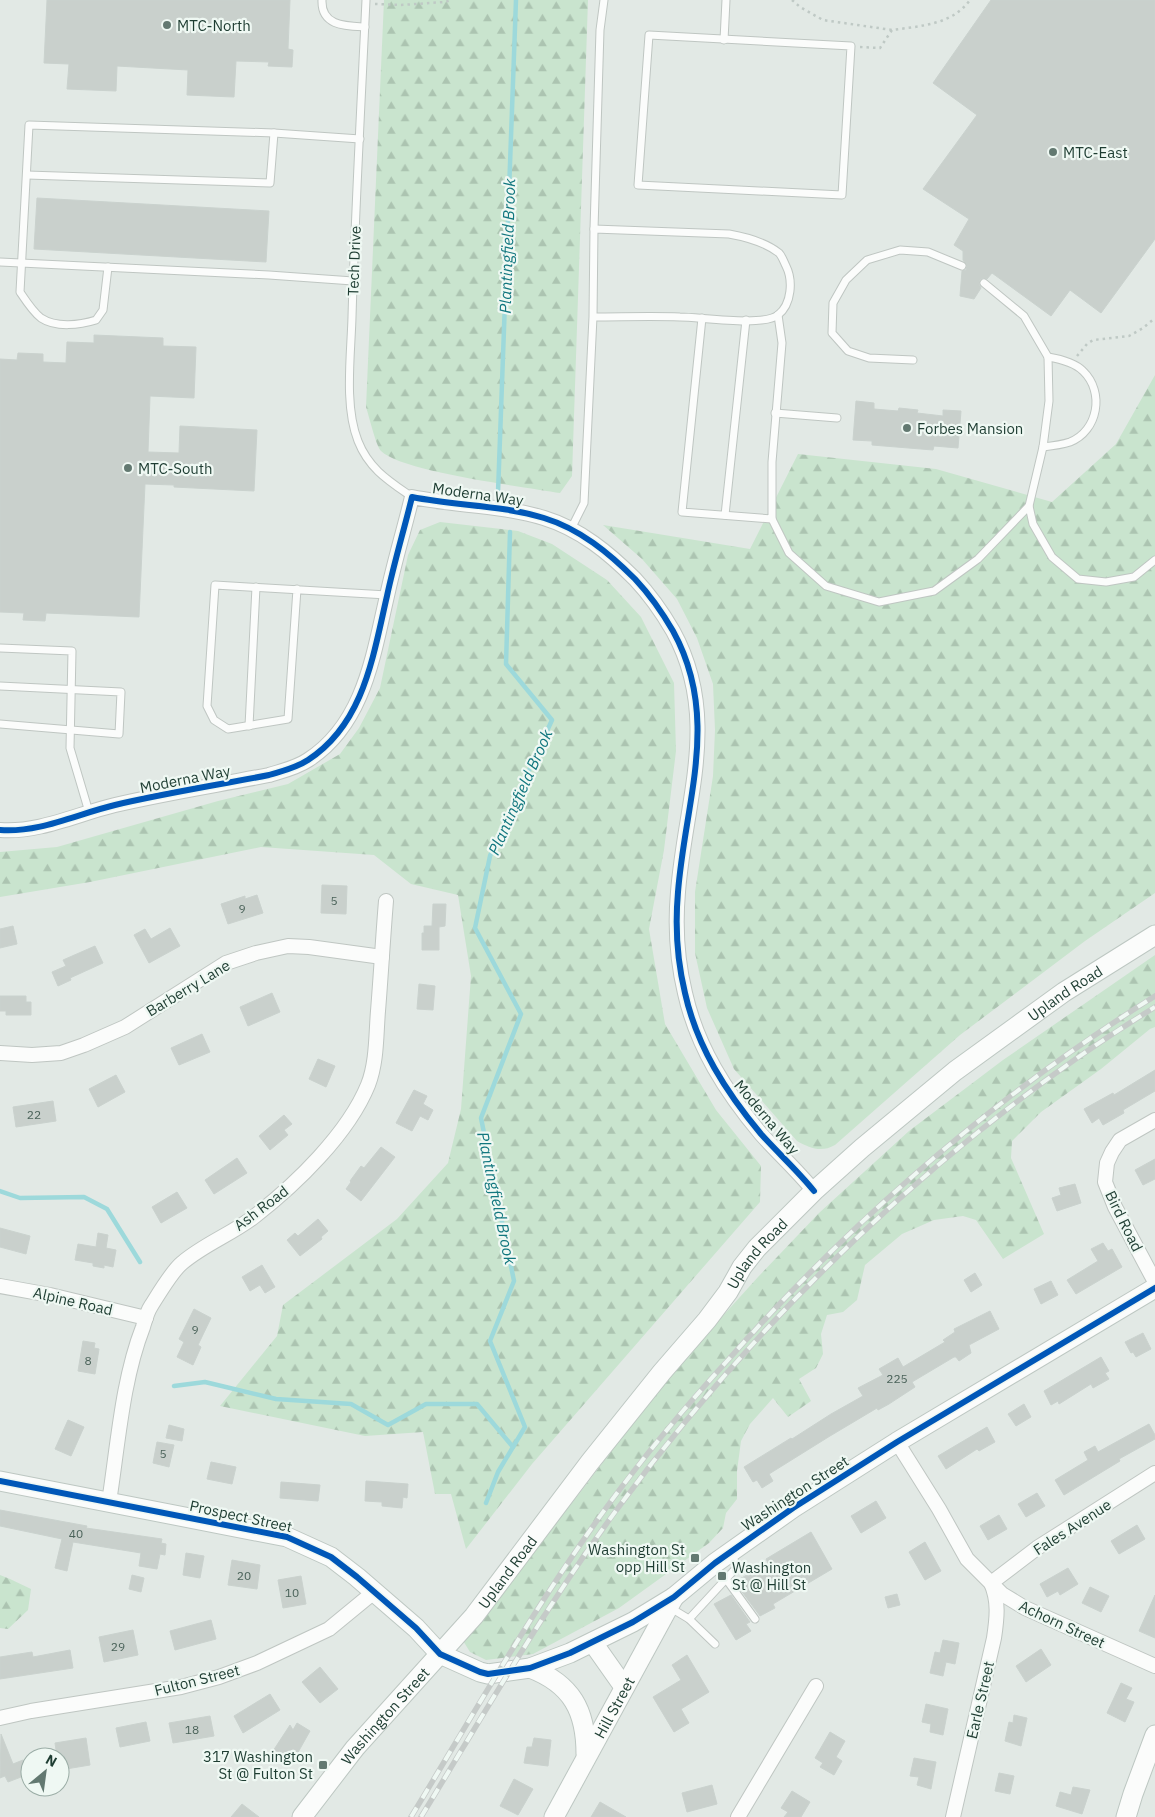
<svg xmlns="http://www.w3.org/2000/svg" width="1155" height="1817" font-family="'IBM Plex Sans',sans-serif">
	<style>
		.forest { fill: url(#forest-firs) }
		.lines { fill: none; stroke-linecap: round; stroke-linejoin: round }
		.stream { stroke: #9dd9db; stroke-width: 4.5 }
		.building { fill: #c9d0cc; stroke: #cad2ce }
		.lane-casing { stroke: #bfc6c2; stroke-width: 9 }
		.street-casing { stroke: #bfc6c2; stroke-width: 16 }
		.secondary-casing { stroke: #bdc7c2; stroke-width: 21 }
		.path { stroke: #bfc9c5; stroke-width: 2.5; stroke-dasharray: 2.5 4; stroke-linecap: butt }
		.lane { stroke: #fbfcfb; stroke-width: 7 }
		.street { stroke: #fbfcfb; stroke-width: 14 }
		.secondary { stroke: #fbfcfb; stroke-width: 19 }
		.rail-casing { stroke: #c5cac8; stroke-width: 5.5 }
		.rail { stroke: #eff8f3; stroke-width: 4; stroke-dasharray: 11; stroke-linecap: butt }
		.cycleway-casing { stroke: #eff8f3; stroke-width: 9 }
		.cycleway { stroke: #0057b8; stroke-width: 6 }
		.poi-dot { fill: #637971; stroke: #eff8f3; stroke-width: 2 }
		.labels { text-anchor: middle; dominant-baseline: central; stroke-width: 4.5; stroke-linejoin: round; paint-order: stroke }
		.number-label { font-size: 12px; fill: #4a6259 }
		.poi-label { font-size: 15px; fill: #1e3d32; stroke: #eff8f3; text-anchor: start }
		.street-label { font-size: 15px; fill: #1e3d32; stroke: #eff8f3 }
		.water-label { font-size: 16px; font-style: italic; fill: #12777f; stroke: #eff8f3 }
	</style>
	<defs>
		<pattern id="forest-firs" width="22" height="20" patternUnits="userSpaceOnUse" patternTransform="scale(1.25)"><rect width="22" height="20" fill="#c9e4ce"/><path d="M5 1l3.5 6h-7zM16 11l3.5 6h-7z" fill="#acc4b1"/></pattern>
	</defs>
	<rect width="100%" height="100%" fill="#e2e9e5"/>
	<g class="forest">
		<path d="M384,0H588L572,476L560,493C526,487 402,472 381,451C376,446 369,416 366,407Z"/>
		<path d="M1155,375V893L1085,941L960,1035L835,1145C821,1153 810,1148 797,1141L734,1069L707,1008L695,953V892L713,776L715,730L713,684L697,638L677,599L642,559L603,525L750,549L798,454L936,469L1052,502L1116,444Z"/>
		<path d="M440,522L518,531L552,544L607,580L641,617L674,683L676,751L664,850L649,929L665,1024L716,1110L761,1166L760,1202L532,1464L466,1549L451,1494H435L423,1432L365,1436L220,1406L277,1336L283,1305L397,1219L448,1163L461,1109L471,976L458,895L411,884L374,855L261,847L90,882L0,897V852L57,847L218,801L288,784L340,754L359,728L380,688L408,555L420,530Z"/>
		<path d="M1155,955V1027L1150,1029L1101,1069L1041,1112L1012,1141L1011,1158L1044,1234L1003,1259L976,1220L963,1216L934,1220L902,1234L865,1265L857,1300L843,1312L827,1315L821,1334L823,1354L816,1368L799,1379L811,1401L788,1417L773,1398L750,1424L741,1441L737,1471V1499L726,1513L723,1528L709,1543L619,1608L533,1654L486,1660L470,1652L462,1639L579,1494L664,1381L758,1277L819,1213L909,1131L1003,1060Z"/>
		<path d="M0,1575L10,1579L31,1589L28,1610L8,1629L0,1628Z"/>
	</g>
	<g class="lines">
		<g class="stream">
			<path d="M498,493L516,0"/>
			<path d="M0,1191L20,1198L84,1197L107,1209L140,1262"/>
			<path d="M174,1386L205,1382L276,1399L351,1404L388,1425L426,1404H477L513,1447"/>
			<path d="M486,1503L498,1472L525,1427L490,1341L514,1281L481,1118L521,1014L475,928L490,856L552,720L506,664L510,532"/>
		</g>
	</g>
	<g class="building">
		<path d="M47,0H290L288,49L293,50L292,67L268,66L269,62L236,61L234,97L187,95L188,70L117,66L116,91L67,89L69,64L44,63Z"/>
		<path d="M991,0H1155V239L1101,313L1070,290L1051,316L992,273L987,279L983,278L980,280L979,284L981,288L974,299L960,296L962,271L966,270L967,266L963,260V251L954,245L969,219L923,189L977,115L933,83Z"/>
		<path d="M37,198L269,211L266,262L34,249Z"/>
		<path d="M94,335L163,338V346L196,347L194,398L150,396L148,452L179,453L180,426L257,430L254,491L174,487V485L145,484L139,617L46,613L45,621L23,620L24,613L0,612V359L17,360L18,353L43,354V362L66,363L67,342L94,343Z"/>
		<path d="M856,401L874,403V409L898,411L899,408L918,410L917,413L943,416V410L961,411L958,448L934,446L933,450L872,445V441L853,440Z"/>
		<path d="M322,885L347,886L346,914L321,913Z"/>
		<path d="M257,895L263,913L228,924L221,904L245,896V899Z"/>
		<path d="M433,904H446L445,926L439,927V950H422V933H424V926H432Z"/>
		<path d="M13,926L17,944L0,948V929Z"/>
		<path d="M170,928L180,946L149,963L134,935L145,929L151,939Z"/>
		<path d="M95,946L103,963L70,978L71,980L58,986L52,972L66,966L63,960Z"/>
		<path d="M419,984L435,986L433,1010L417,1009Z"/>
		<path d="M272,993L280,1012L248,1026L240,1007Z"/>
		<path d="M0,996H26V1002H31V1015H6V1011H0Z"/>
		<path d="M202,1034L210,1052L179,1065L171,1048Z"/>
		<path d="M318,1059L335,1066L326,1087L309,1079Z"/>
		<path d="M1155,1070V1091L1123,1110L1124,1113L1103,1125L1099,1118L1092,1123L1084,1109L1113,1093L1114,1095Z"/>
		<path d="M116,1075L125,1092L98,1107L89,1089Z"/>
		<path d="M414,1090L427,1096L423,1104L433,1110L428,1120L420,1116L412,1131L396,1123Z"/>
		<path d="M53,1101L56,1121L16,1127L13,1107Z"/>
		<path d="M284,1115L292,1124L284,1130L288,1135L270,1150L259,1136Z"/>
		<path d="M381,1147L395,1157L361,1201L346,1189L351,1182L350,1181L361,1166L364,1168Z"/>
		<path d="M237,1158L247,1173L214,1194L205,1180Z"/>
		<path d="M1155,1159V1179L1143,1185L1135,1170Z"/>
		<path d="M1075,1184L1081,1203L1057,1211L1052,1198L1061,1195L1059,1188Z"/>
		<path d="M177,1192L187,1208L161,1223L152,1207Z"/>
		<path d="M318,1219L328,1231L321,1237L322,1239L300,1256L287,1240L295,1233L298,1236Z"/>
		<path d="M0,1228L30,1236L26,1254L0,1247Z"/>
		<path d="M98,1233L108,1235L106,1248L116,1250L113,1267L104,1265V1268L93,1266V1263L75,1260L78,1244L96,1247Z"/>
		<path d="M1103,1243L1108,1251L1112,1249L1122,1267L1076,1294L1067,1280L1098,1261L1091,1249Z"/>
		<path d="M262,1265L275,1287L265,1293L260,1285L250,1291L242,1277Z"/>
		<path d="M975,1273L982,1285L971,1292L964,1280Z"/>
		<path d="M1051,1281L1058,1295L1041,1304L1034,1289Z"/>
		<path d="M194,1309L211,1318L198,1345L201,1347L193,1365L177,1357L184,1342L179,1339Z"/>
		<path d="M990,1311L999,1329L969,1345L971,1353L959,1361L956,1357H954L912,1382L915,1387L889,1404L878,1410L877,1408L830,1436L769,1474L773,1481L762,1488L757,1480L753,1482L744,1467L791,1438L792,1439L831,1414L863,1396L858,1388L883,1375L879,1369L898,1358L903,1367L945,1342L943,1340L955,1332L954,1329Z"/>
		<path d="M1143,1333L1151,1349L1136,1357L1133,1352L1131,1353L1125,1342Z"/>
		<path d="M83,1341L95,1343L94,1348L99,1349L95,1374L78,1371Z"/>
		<path d="M1101,1357L1109,1371L1105,1373L1109,1379L1093,1388L1091,1384L1059,1404L1058,1401L1051,1405L1044,1391Z"/>
		<path d="M1024,1404L1031,1417L1016,1426L1008,1414Z"/>
		<path d="M68,1420L84,1427L71,1456L55,1449Z"/>
		<path d="M1149,1424L1155,1435V1439L1119,1459L1120,1461L1064,1495L1055,1480L1088,1460L1084,1452L1095,1446L1098,1452Z"/>
		<path d="M169,1425L184,1429L182,1441L166,1438Z"/>
		<path d="M987,1427L995,1442L979,1451L977,1449L946,1469L938,1456Z"/>
		<path d="M157,1442L174,1445L169,1467L153,1463Z"/>
		<path d="M211,1462L236,1467L232,1484L207,1479Z"/>
		<path d="M366,1481L408,1484L407,1498L403,1497L402,1508L382,1506V1502L365,1501Z"/>
		<path d="M281,1482L320,1485L318,1501L280,1498Z"/>
		<path d="M1037,1493L1045,1506L1026,1517L1018,1504Z"/>
		<path d="M876,1501L886,1518L861,1533L851,1516Z"/>
		<path d="M0,1510L87,1526L86,1528L162,1539L161,1543L166,1544L165,1555L160,1554L157,1569L139,1566L141,1553L73,1542L67,1571L55,1568L62,1539L0,1526Z"/>
		<path d="M999,1515L1007,1529L988,1540L980,1526Z"/>
		<path d="M1137,1525L1145,1539L1119,1554L1111,1541Z"/>
		<path d="M811,1532L832,1569L773,1604L775,1608L760,1616L740,1589L742,1588L738,1580L768,1563L766,1559Z"/>
		<path d="M925,1542L941,1571L925,1580L909,1552Z"/>
		<path d="M186,1553L204,1556L200,1578L183,1575Z"/>
		<path d="M232,1560L260,1565L257,1589L228,1585Z"/>
		<path d="M1068,1568L1078,1584L1060,1595L1058,1591L1047,1597L1040,1584Z"/>
		<path d="M132,1575L144,1578L141,1592L129,1589Z"/>
		<path d="M301,1576L306,1604L283,1608L278,1580Z"/>
		<path d="M1090,1587L1109,1596L1101,1612L1082,1603Z"/>
		<path d="M897,1594L900,1605L888,1608L885,1597Z"/>
		<path d="M731,1595L750,1622L746,1624L751,1631L736,1640L714,1604Z"/>
		<path d="M1155,1595V1638L1139,1631Z"/>
		<path d="M211,1620L216,1639L175,1650L170,1631Z"/>
		<path d="M133,1630L138,1655L104,1662L99,1637Z"/>
		<path d="M943,1640L959,1643L955,1664L946,1662L943,1676L930,1673L935,1652L940,1653Z"/>
		<path d="M1041,1649L1051,1665L1026,1682L1016,1666Z"/>
		<path d="M70,1650L73,1668L0,1679V1657L32,1652L33,1657Z"/>
		<path d="M687,1655L709,1692L681,1709L689,1723L674,1732L653,1697L681,1680L672,1665Z"/>
		<path d="M320,1667L338,1689L320,1703L302,1682Z"/>
		<path d="M1121,1683L1132,1688L1126,1699L1134,1702L1125,1722L1107,1713Z"/>
		<path d="M270,1694L280,1710L243,1733L234,1716Z"/>
		<path d="M926,1704L948,1709L943,1735L930,1732L931,1724L922,1722Z"/>
		<path d="M1014,1715L1027,1718L1021,1746L1005,1741L1009,1722L1013,1723Z"/>
		<path d="M210,1716L214,1736L173,1743L169,1723Z"/>
		<path d="M146,1722L150,1741L120,1747L116,1728Z"/>
		<path d="M297,1723L310,1731L292,1763L273,1751L290,1725L293,1730Z"/>
		<path d="M830,1732L845,1741L836,1757L842,1761L834,1775L820,1767L823,1763L815,1758Z"/>
		<path d="M1,1734L13,1764L23,1760L29,1774L8,1782L5,1776L0,1778Z"/>
		<path d="M86,1738L90,1765L60,1770V1757H57L55,1743Z"/>
		<path d="M534,1738L551,1740L548,1766L524,1763L527,1747H532Z"/>
		<path d="M914,1758L936,1762L931,1789L917,1785L919,1777L910,1776Z"/>
		<path d="M999,1773L1014,1776L1010,1794L995,1791Z"/>
		<path d="M514,1779L533,1789L518,1815L500,1806Z"/>
		<path d="M712,1785L717,1804L687,1812L682,1793Z"/>
		<path d="M1073,1787L1090,1790L1082,1814L1056,1806L1060,1792L1071,1795Z"/>
		<path d="M792,1791L810,1802L801,1817H784L788,1812L781,1808Z"/>
		<path d="M600,1802L626,1817H591Z"/>
		<path d="M242,1804L259,1817H231Z"/>
	</g>
	<g class="lines">
		<defs>
			<g id="lane">
				<path d="M322,0C321,26 345,26 365,27"/>
				<path d="M366,0C361,106 355,212 352,317C351,355 344,406 358,441C369,469 389,481 412,497"/>
				<path d="M649,35L851,46L842,195L638,185Z"/>
				<path d="M724,40L726,0"/>
				<path d="M27,175L270,183L274,133"/>
				<path d="M594,229L600,30L604,0"/>
				<path d="M0,262L269,275L353,281"/>
				<path d="M108,267L103,310L96,320C80,325 56,328 41,318C33,312 26,301 20,292L29,125L274,133L360,139"/>
				<path d="M702,318L682,512L772,519V462L782,343L778,315"/>
				<path d="M913,360L869,358L848,351L832,333L833,303L846,280L867,260L900,250L928,252L962,266"/>
				<path d="M775,413L837,418"/>
				<path d="M1043,447C1052,446 1061,445 1070,442C1098,431 1105,392 1083,371C1074,362 1060,359 1048,357"/>
				<path d="M1029,506L1033,524L1052,557L1078,579L1106,582L1134,577L1155,560"/>
				<path d="M725,515L746,320"/>
				<path d="M772,519L789,553L826,586L879,602L934,591L978,559L1029,506L1043,447L1049,401L1048,357L1024,316L984,283"/>
				<path d="M571,529L584,503L593,317L594,229L729,234C746,237 765,242 779,253C782,256 784,262 786,266C793,280 792,304 778,315C763,327 700,317 680,317C651,316 622,317 593,317"/>
				<path d="M297,589L288,719L228,729L214,720L207,706L215,585L387,595"/>
				<path d="M0,648L72,651L70,748L89,812"/>
				<path d="M0,686L121,692L119,734L0,724"/>
				<path d="M249,726L256,587"/>
				<path d="M726,1579L737,1567L731,1552"/>
				<path d="M669,1607L689,1619L715,1644"/>
				<path d="M689,1619L726,1579L755,1619"/>
			</g>
			<g id="street">
				<path d="M0,830C39,833 77,814 115,805C166,793 218,785 269,775C282,771 296,768 308,760C364,724 373,656 387,596C394,563 404,530 412,497C456,506 502,505 544,518C580,529 609,553 635,579C650,595 662,612 673,631C721,718 685,801 678,892C675,926 677,960 685,993C697,1047 726,1092 761,1134C778,1153 798,1171 814,1191"/>
				<path d="M0,1053L32,1055L61,1053L84,1045L125,1027L226,963L256,953L288,946L309,947L382,957"/>
				<path d="M1155,1120L1120,1140L1112,1152L1107,1163L1105,1182L1115,1207L1155,1282"/>
				<path d="M0,1286L50,1295L146,1318"/>
				<path d="M897,1442L939,1509L967,1559L1002,1594L1025,1608L1155,1666"/>
				<path d="M109,1502C118,1445 122,1381 143,1327C145,1320 147,1312 151,1306C158,1295 172,1271 182,1263C204,1244 232,1234 255,1216C296,1184 348,1134 368,1085C377,1062 376,1035 378,1011C381,974 383,937 386,901"/>
				<path d="M0,1718L31,1711L181,1687L219,1677L257,1663L329,1629L374,1592"/>
				<path d="M738,1817L816,1686"/>
				<path d="M953,1817L994,1638C997,1618 999,1601 991,1583L1037,1548L1155,1473"/>
			</g>
			<g id="secondary">
				<path d="M0,1481L287,1537L331,1557L357,1577L416,1628L440,1654L480,1672L488,1674L530,1668L570,1653L633,1622L674,1597L715,1563L793,1508L897,1442L1155,1288"/>
				<path d="M593,1643L624,1687"/>
				<path d="M530,1668C572,1684 586,1711 586,1754"/>
				<path id="s1" d="M302,1817L355,1748L474,1616L590,1462L662,1372L707,1320L728,1292L742,1267L757,1248L814,1191L862,1148L955,1071L1064,992L1155,935"/>
				<path id="s2" d="M554,1817L674,1597"/>
				<path d="M1126,1817L1133,1794L1155,1735"/>
			</g>
		</defs>
		<use href="#lane" class="lane-casing"/>
		<use href="#street" class="street-casing"/>
		<use href="#secondary" class="secondary-casing"/>
		<g class="path">
			<path d="M792,0L800,7L823,20L892,30"/>
			<path d="M375,4L401,5L445,2L451,0"/>
			<path d="M860,47L880,48L892,30C920,26 952,25 970,0"/>
			<path d="M1077,356L1087,344L1093,340L1129,336L1143,328L1155,318"/>
		</g>
		<use href="#lane" class="lane"/>
		<use href="#street" class="street"/>
		<use href="#secondary" class="secondary"/>
		<defs>
			<g id="rail">
				<path d="M411,1817C474,1713 535,1606 606,1508C644,1456 685,1407 728,1360C853,1219 995,1096 1155,996"/>
				<path d="M421,1817C484,1714 544,1609 615,1512C759,1316 947,1135 1155,1007"/>
			</g>
		</defs>
		<use href="#rail" class="rail-casing"/>
		<use href="#rail" class="rail"/>
		<defs>
			<g id="cycleway">
				<path d="M0,830C39,833 77,814 115,805C166,793 218,785 269,775C282,771 296,768 308,760C364,724 373,656 387,596C394,563 404,530 412,497C456,506 502,505 544,518C580,529 609,553 635,579C650,595 662,612 673,631C721,718 685,801 678,892C675,926 677,960 685,993C697,1047 726,1092 761,1134C778,1153 798,1171 814,1191"/>
				<path d="M0,1481L287,1537L331,1557L357,1577L416,1628L440,1654L480,1672L488,1674L530,1668L570,1653L633,1622L674,1597L715,1563L793,1508L897,1442L1155,1288"/>
			</g>
		</defs>
		<use href="#cycleway" class="cycleway-casing"/>
		<use href="#cycleway" class="cycleway"/>
	</g>
	<g class="poi-dot">
		<circle cx="167" cy="25" r="5"/>
		<circle cx="1053" cy="152" r="5"/>
		<circle cx="907" cy="428" r="5"/>
		<circle cx="128" cy="468" r="5"/>
		<rect x="690" y="1553" width="10" height="10" rx="2.5"/>
		<rect x="717" y="1571" width="10" height="10" rx="2.5"/>
		<rect x="318" y="1760" width="10" height="10" rx="2.5"/>
	</g>
	<g class="labels">
		<g class="number-label">
			<text x="334" y="900">5</text>
			<text x="242" y="908">9</text>
			<text x="34" y="1114">22</text>
			<text x="195" y="1329">9</text>
			<text x="88" y="1360">8</text>
			<text x="897" y="1378">225</text>
			<text x="163" y="1453">5</text>
			<text x="76" y="1533">40</text>
			<text x="244" y="1575">20</text>
			<text x="292" y="1592">10</text>
			<text x="118" y="1646">29</text>
			<text x="192" y="1729">18</text>
		</g>
		<g class="poi-label">
			<text x="177" y="25">MTC-North</text>
			<text x="1063" y="152">MTC-East</text>
			<text x="917" y="428">Forbes Mansion</text>
			<text x="138" y="468">MTC-South</text>
			<text x="685" y="1549" text-anchor="end">Washington St<tspan x="685" dy="17">opp Hill St</tspan></text>
			<text x="732" y="1567">Washington<tspan x="732" dy="17">St @ Hill St</tspan></text>
			<text x="313" y="1756" text-anchor="end">317 Washington<tspan x="313" dy="17">St @ Fulton St</tspan></text>
		</g>
		<g class="street-label">
			<text transform="translate(354 261) rotate(-88)">Tech Drive</text>
			<text transform="translate(478 494) rotate(8)">Moderna Way</text>
			<text transform="translate(185 779) rotate(-11)">Moderna Way</text>
			<text transform="translate(188 988) rotate(-31)">Barberry Lane</text>
			<text stroke="none"><textPath href="#s1" startOffset="1130">Upland Road</textPath></text>
			<text transform="translate(767 1117) rotate(50)">Moderna Way</text>
			<text transform="translate(261 1208) rotate(-37)">Ash Road</text>
			<text transform="translate(1124 1221) rotate(64)">Bird Road</text>
			<text stroke="none"><textPath href="#s1" startOffset="725">Upland Road</textPath></text>
			<text transform="translate(73 1301) rotate(13)">Alpine Road</text>
			<text transform="translate(795 1493) rotate(-33)">Washington Street</text>
			<text transform="translate(241 1516) rotate(12)">Prospect Street</text>
			<text transform="translate(1072 1527) rotate(-33)">Fales Avenue</text>
			<text stroke="none"><textPath href="#s1" startOffset="320">Upland Road</textPath></text>
			<text transform="translate(1062 1624) rotate(25)">Achorn Street</text>
			<text transform="translate(197 1680) rotate(-14)">Fulton Street</text>
			<text transform="translate(980 1700) rotate(-77)">Earle Street</text>
			<text stroke="none"><textPath href="#s2" startOffset="125">Hill Street</textPath></text>
			<text stroke="none"><textPath href="#s1" startOffset="131">Washington Street</textPath></text>
		</g>
		<g class="water-label">
			<text transform="translate(507 246) rotate(-88)">Plantingfield Brook</text>
			<text transform="translate(520 792) rotate(-66)">Plantingfield Brook</text>
			<text transform="translate(497 1198) rotate(78)">Plantingfield Brook</text>
		</g>
	</g>
	<g transform="translate(45 1772) rotate(29)"><circle r="24" fill="#eff8f3" stroke="#9bada6"/>
	<path d="M0-4L9 19L0 12L-9 19Z" fill="#637971"/>
	<text y="-8" font-size="14" font-weight="bold" text-anchor="middle" fill="#1e3d32">N</text>
	</g>
</svg>
